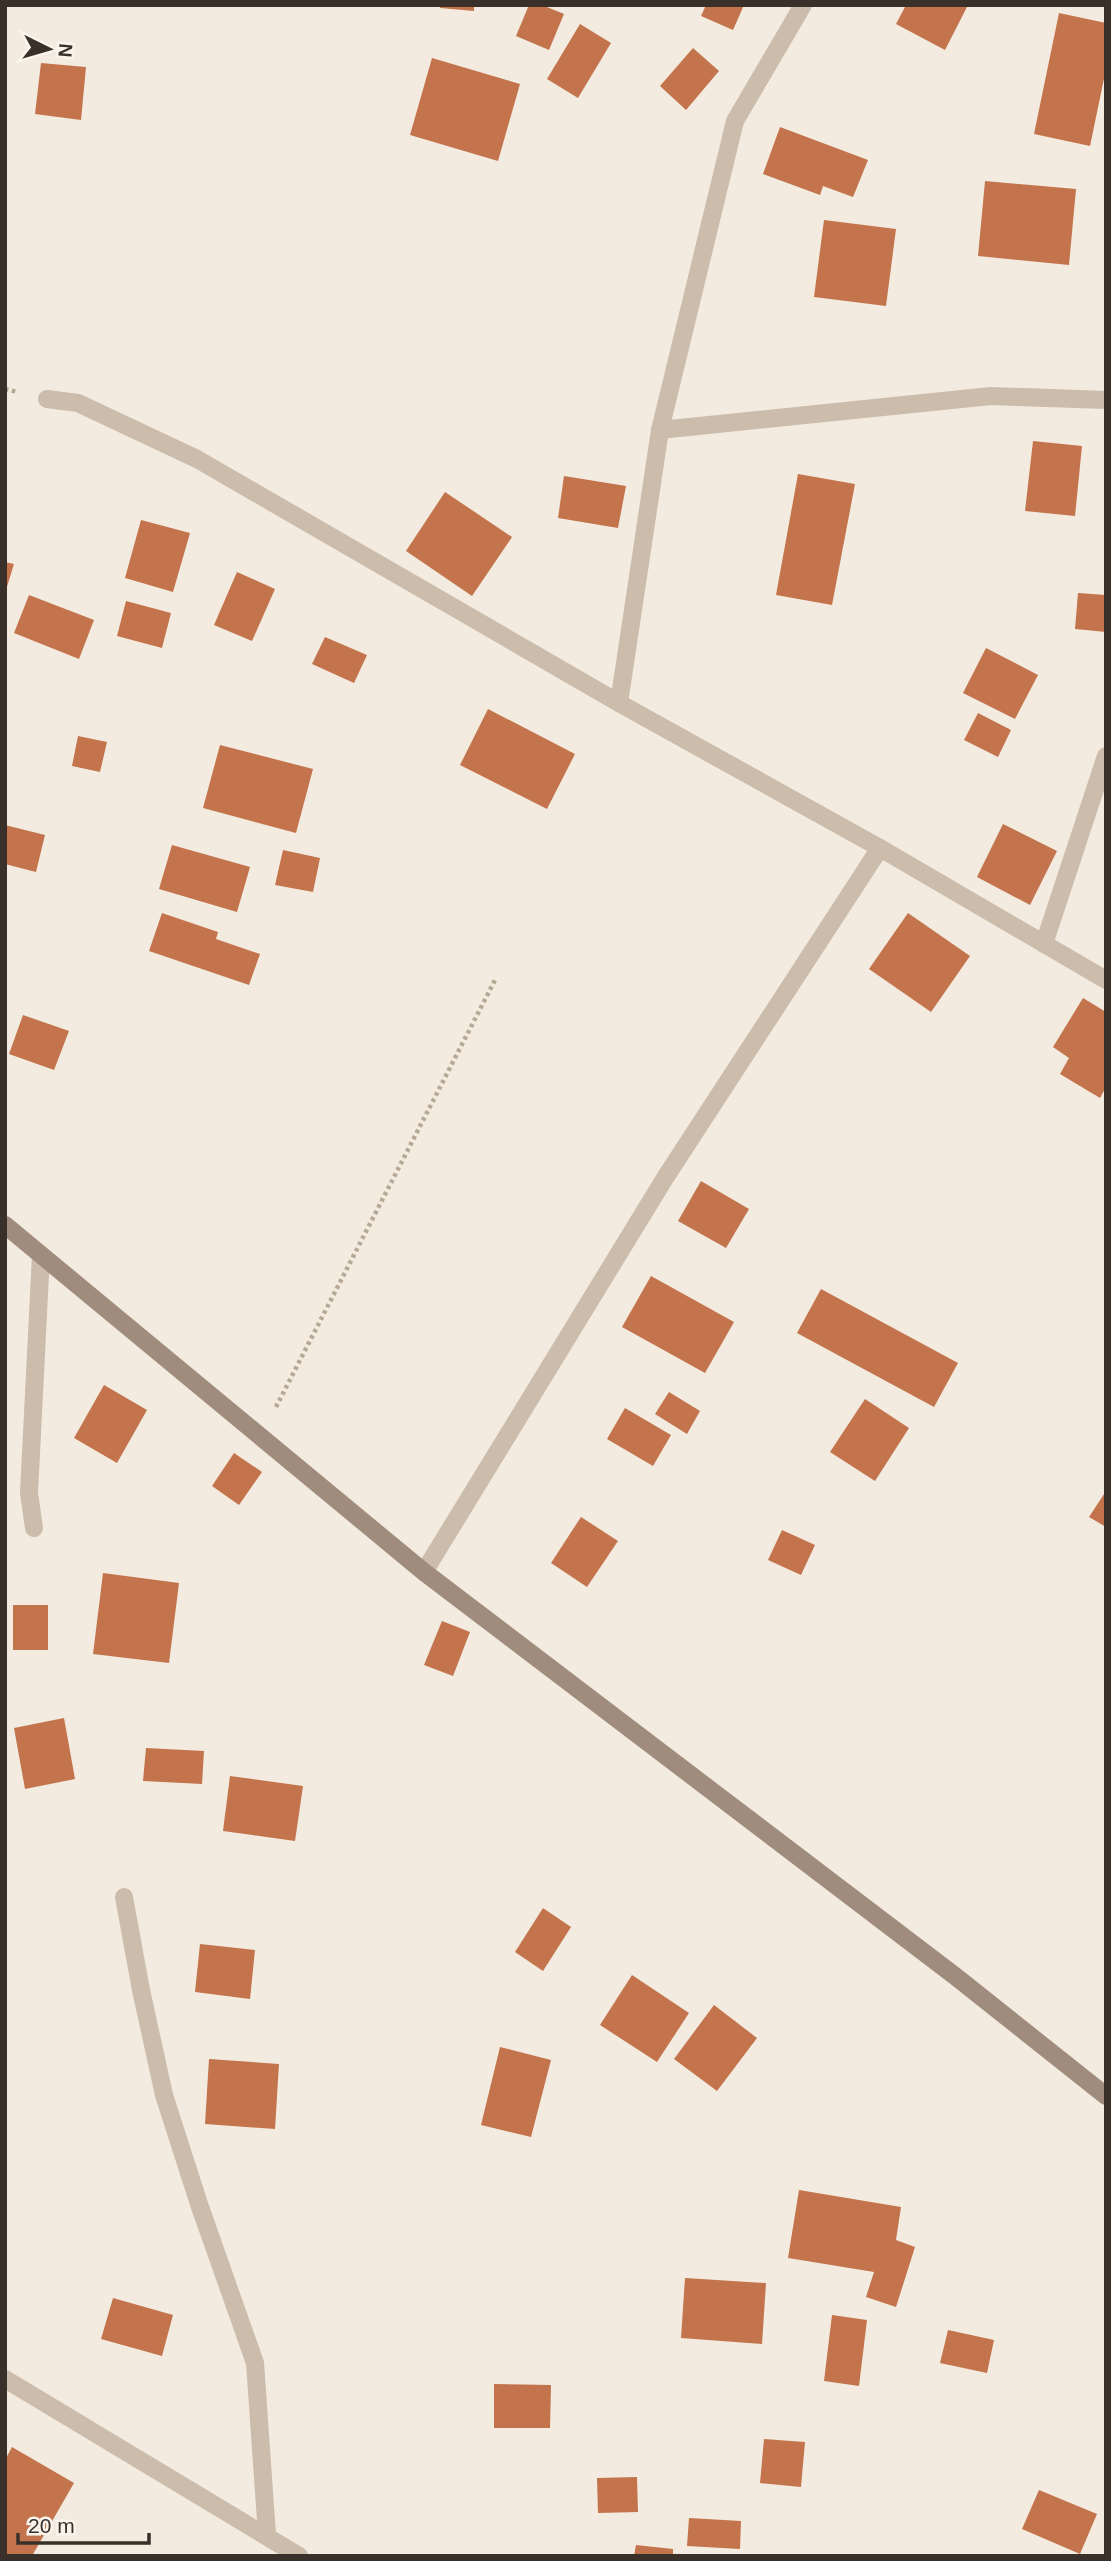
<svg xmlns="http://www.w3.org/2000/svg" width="1111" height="2561" font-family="Arial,sans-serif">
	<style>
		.building { fill: #c3744c }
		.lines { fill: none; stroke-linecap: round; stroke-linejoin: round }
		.path { stroke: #b7a795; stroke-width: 4.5; stroke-dasharray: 3.5 3.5; stroke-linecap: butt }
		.street { stroke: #cbbcab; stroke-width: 18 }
		.secondary { stroke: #9f8c7c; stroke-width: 18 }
	</style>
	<rect width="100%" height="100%" fill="#f3ebdf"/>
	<g class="building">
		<path d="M440,5H474V11L440,8Z"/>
		<path d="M529,5H542L564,14L549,50L516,36Z"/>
		<path d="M706,5H744L733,30L701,16Z"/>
		<path d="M906,5H968L945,50L896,24Z"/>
		<path d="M1059,13L1106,23V69L1090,146L1034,134Z"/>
		<path d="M580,24L611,43L578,98L547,79Z"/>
		<path d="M693,48L719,71L686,110L660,86Z"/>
		<path d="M432,58L520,84L498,161L410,135Z"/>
		<path d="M41,63L86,67L81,120L35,114Z"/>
		<path d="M780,127L868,160L853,197L823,186L820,195L763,174Z"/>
		<path d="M985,181L1076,189L1069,265L978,256Z"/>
		<path d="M824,220L896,229L886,306L814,297Z"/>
		<path d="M1033,441L1082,446L1075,516L1025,511Z"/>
		<path d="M798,474L855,484L832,605L776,595Z"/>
		<path d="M564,476L626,486L618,528L558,518Z"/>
		<path d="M445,492L512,537L472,596L406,551Z"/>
		<path d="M141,520L190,533L173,592L125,578Z"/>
		<path d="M5,562L14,564L6,590H5Z"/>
		<path d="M237,572L275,589L252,641L214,625Z"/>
		<path d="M1078,593L1106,595V632L1075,629Z"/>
		<path d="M29,595L94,620L79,659L14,633Z"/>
		<path d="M126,601L171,613L162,648L117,636Z"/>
		<path d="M325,637L367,655L354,683L312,664Z"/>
		<path d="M986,648L1038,675L1015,719L963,693Z"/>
		<path d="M488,709L575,754L547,809L460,765Z"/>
		<path d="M978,713L1011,730L998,757L964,740Z"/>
		<path d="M78,736L107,742L100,772L72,766Z"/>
		<path d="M220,745L313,769L296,833L203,808Z"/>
		<path d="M1003,824L1057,851L1030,905L977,877Z"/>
		<path d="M5,825L45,835L36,872L5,864Z"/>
		<path d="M172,845L250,867L237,912L159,889Z"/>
		<path d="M283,850L320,858L313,892L275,885Z"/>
		<path d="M162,913L218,932L216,939L260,954L249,985L149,951Z"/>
		<path d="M908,913L970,956L931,1012L869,969Z"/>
		<path d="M1083,998L1106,1012V1087L1100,1098L1060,1074L1069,1058L1053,1047Z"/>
		<path d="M23,1015L69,1031L54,1070L9,1054Z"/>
		<path d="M701,1181L749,1209L726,1248L678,1221Z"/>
		<path d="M651,1276L734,1322L705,1373L622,1327Z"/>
		<path d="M821,1289L958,1363L934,1407L797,1333Z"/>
		<path d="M104,1385L147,1410L117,1463L74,1438Z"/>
		<path d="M669,1392L700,1411L687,1434L655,1414Z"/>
		<path d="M865,1399L909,1428L875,1481L830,1452Z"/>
		<path d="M625,1408L671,1435L653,1466L607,1439Z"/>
		<path d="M234,1453L262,1472L239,1505L212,1486Z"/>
		<path d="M1106,1491V1527L1089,1517Z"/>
		<path d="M581,1517L618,1541L587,1587L551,1563Z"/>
		<path d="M782,1530L815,1545L801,1575L768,1560Z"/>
		<path d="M103,1573L179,1583L169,1663L93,1654Z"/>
		<rect x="13" y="1605" width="35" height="45"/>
		<path d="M442,1621L470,1632L453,1676L424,1665Z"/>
		<path d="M64,1718L75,1779L25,1789L14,1728Z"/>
		<path d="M146,1748L204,1751L202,1784L143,1781Z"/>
		<path d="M230,1776L303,1786L295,1841L223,1831Z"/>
		<path d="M543,1908L571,1927L543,1971L515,1952Z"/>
		<path d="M200,1944L255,1950L250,1999L195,1992Z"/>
		<path d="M632,1975L689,2013L657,2062L600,2025Z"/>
		<path d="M714,2005L757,2038L717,2091L674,2059Z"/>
		<path d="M500,2047L551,2060L531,2137L481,2125Z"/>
		<path d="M209,2059L279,2064L275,2129L205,2124Z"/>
		<path d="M799,2190L901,2207L896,2240L915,2247L896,2307L866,2297L874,2272L788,2258Z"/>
		<path d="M685,2278L766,2283L762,2344L681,2338Z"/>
		<path d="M113,2298L173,2315L162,2356L101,2339Z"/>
		<path d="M832,2315L867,2320L859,2386L824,2381Z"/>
		<path d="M948,2330L994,2340L987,2373L940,2363Z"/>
		<path d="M494,2384L551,2385L550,2428H494Z"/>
		<path d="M764,2439L805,2442L801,2487L760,2483Z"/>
		<path d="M12,2447L74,2483L32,2556H5V2460Z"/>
		<path d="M637,2477L638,2512L598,2513L597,2478Z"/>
		<path d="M1039,2490L1097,2514L1080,2554L1022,2529Z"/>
		<path d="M689,2518L741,2521L740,2549L687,2546Z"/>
		<path d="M636,2545L673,2549V2556H634Z"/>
	</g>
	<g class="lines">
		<g class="path">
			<path d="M5,389L18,392"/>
			<path d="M276,1407L495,980"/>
		</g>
		<g class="street">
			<path d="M47,399L78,403L197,459L619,703L880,848L1106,980"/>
			<path d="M660,430L991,396L1106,400"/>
			<path d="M619,703L660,430L735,121L803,5"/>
			<path d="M1044,944L1106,756"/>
			<path d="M34,1528L29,1493L41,1255"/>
			<path d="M424,1572L665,1178L880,848"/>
			<path d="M124,1897L141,1990L164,2095L199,2204L255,2363L267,2535"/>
			<path d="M5,2379L299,2556"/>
		</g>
		<path class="secondary" d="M5,1225L424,1572L955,1976L1106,2096"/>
	</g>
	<rect width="1111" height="2561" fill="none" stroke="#39302a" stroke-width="14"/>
	<g transform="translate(49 49) rotate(95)" stroke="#faf5ec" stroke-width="5" paint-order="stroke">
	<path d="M0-5L12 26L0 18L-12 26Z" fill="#39302a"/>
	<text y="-10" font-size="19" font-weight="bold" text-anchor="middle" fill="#39302a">N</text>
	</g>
	<path d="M18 2533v10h131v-10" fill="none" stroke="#39302a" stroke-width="3.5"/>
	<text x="28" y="2533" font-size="21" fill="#39302a" stroke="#faf5ec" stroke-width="5" paint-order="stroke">20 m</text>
</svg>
